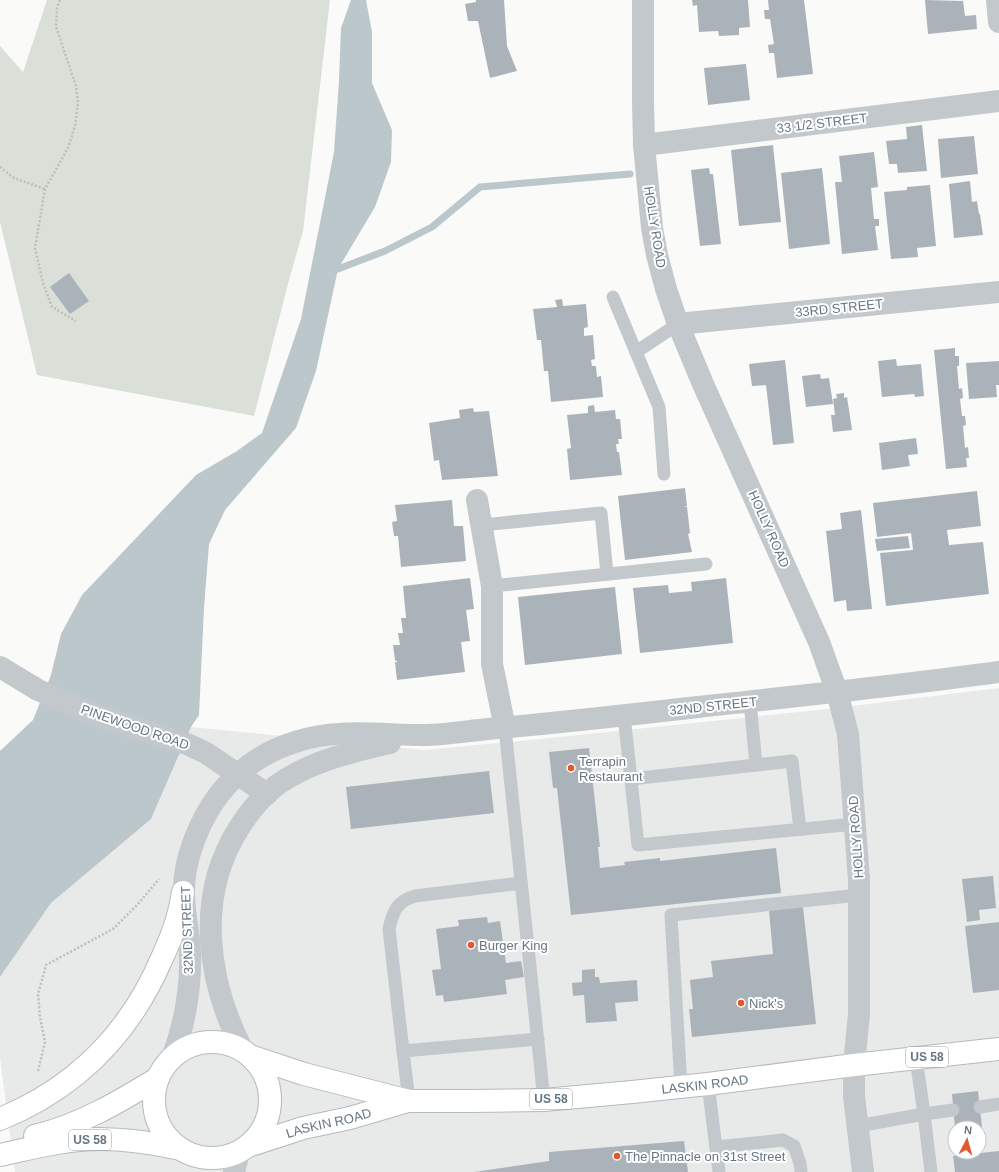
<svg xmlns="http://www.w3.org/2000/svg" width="999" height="1172" font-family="Helvetica,sans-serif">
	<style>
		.built { fill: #e8e9e9; fill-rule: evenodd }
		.green { fill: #dadfd7 }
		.water { fill: #bbc7cb }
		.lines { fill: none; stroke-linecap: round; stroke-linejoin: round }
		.stream { stroke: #bbc7cb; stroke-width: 7 }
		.building { fill: #aab3b9 }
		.primary-casing { stroke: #b5babe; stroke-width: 24 }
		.path { stroke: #bbbfc2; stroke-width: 2.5; stroke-dasharray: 2 2; stroke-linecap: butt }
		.service { stroke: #c3c8cc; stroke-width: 13 }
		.minor { stroke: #c3c8cc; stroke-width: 22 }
		.tertiary { stroke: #c3c8cc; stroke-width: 22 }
		.primary { stroke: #fff; stroke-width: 22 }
		.poi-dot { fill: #e4572e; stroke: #fff; stroke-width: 1.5 }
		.labels { text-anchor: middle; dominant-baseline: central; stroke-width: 4; stroke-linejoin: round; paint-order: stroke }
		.shield { fill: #fff; stroke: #939fa8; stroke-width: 1 }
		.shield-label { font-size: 12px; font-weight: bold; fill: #657683 }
		.street-label { font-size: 13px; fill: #657683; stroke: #fff }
		.poi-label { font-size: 13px; fill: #657683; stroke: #fff; text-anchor: start }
	</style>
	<rect width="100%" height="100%" fill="#fafaf8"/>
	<path class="built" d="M999,688V1172H15L0,1058V977L51,903L151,819L191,727L424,750L539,739L828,709ZM955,1128H979V1152H955Z"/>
	<path class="green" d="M47,0H330L303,231L289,280L254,416L37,375L0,222V46L23,72Z"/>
	<path class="water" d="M351,0H366L372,32V83L392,130L391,162L375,207L338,269L316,371L296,428L225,510L209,544L204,608L199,715L191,727L151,819L51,903L0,977V751L33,720L51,675L61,634L82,595L196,475L237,451L262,433L301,319L334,152L339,81L341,28Z"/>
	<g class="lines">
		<path class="stream" d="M338,269L385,251L432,227L480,187L630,174"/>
	</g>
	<g class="building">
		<path d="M476,0H504L507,46L517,71L490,78L478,21H468L465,4L476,2Z"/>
		<path d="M692,0H748L750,27L739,28V35L719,36L718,31L699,32L697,5L693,6Z"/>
		<path d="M768,0H804L813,74L777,78L774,53H769L768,45L774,44L770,19H765L764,10H769Z"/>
		<path d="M925,0L963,1L965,16L976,15L977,29L928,34Z"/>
		<path d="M746,64L750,100L708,105L704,68Z"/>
		<path d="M922,125L927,171L898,173L897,164H889L886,141L907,139L906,127Z"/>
		<path d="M974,136L978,174L941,178L938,139Z"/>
		<path d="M773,145L781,222L739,226L731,150Z"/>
		<path d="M874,152L878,187L871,188L874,219H879V226H875L878,250L842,254L835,182H842L839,156Z"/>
		<path d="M709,168L710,174H713L721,244L700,246L691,170Z"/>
		<path d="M822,168L830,244L789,249L781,173Z"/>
		<path d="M970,181L972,202L977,201L979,214H980L983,235L954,238L949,184Z"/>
		<path d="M930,185L936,246L917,248L918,257L891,259L884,192L907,190V187Z"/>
		<path d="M69,273L89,301L70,314L50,287Z"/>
		<path d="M562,299L563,306L586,304L588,327L584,328V336L593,335L595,359L591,360L592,366H596L597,377L601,376L603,397L551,402L548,371H544L541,340H537L533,309L557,307L555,300Z"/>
		<path d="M955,348V356H959V366H957L959,389L962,388L963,398L960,399L962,416H965L966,425L963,426L965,448L968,447L969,458H966L967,467L946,469L934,350Z"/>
		<path d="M896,359L897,366L921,364L924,396L915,397L914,394L882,397L878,361Z"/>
		<path d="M785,360L794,443L773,445L766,385L752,386L749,364Z"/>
		<path d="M999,361V385H996L997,397L969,399L966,363Z"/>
		<path d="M820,374L821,379L829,378L833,404L806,407L802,376Z"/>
		<path d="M844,393V398L847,397L852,430L833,432L831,415H835L833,399L837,398L836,394Z"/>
		<path d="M594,405L595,412L615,410L616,419H620L622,439H618L619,444H616L617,452H619L622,475L570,480L567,449L571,448L567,415L588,413V406Z"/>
		<path d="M473,408L474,412L489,411L498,476L442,480L439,460L434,461L429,423L460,418L459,410Z"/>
		<path d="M916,438L918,454L908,455L910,466L882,470L879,443Z"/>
		<path d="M685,488L687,506H684L687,507L690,533L688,534L692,552L625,560L618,496Z"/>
		<path d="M977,491L981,526L947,530L949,545L983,542L989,594L886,606L880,553L913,550L911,533L877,537L873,503Z"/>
		<path d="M452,500L454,526H463L466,561L401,567L398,536H394L392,522L397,521L395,505Z"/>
		<path d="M861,510L872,609L847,611L846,600L834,602L826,531L842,529L840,513Z"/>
		<path d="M908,536L910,548L877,551L875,539Z"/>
		<path d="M470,578L474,609L466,610L470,641L461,642L465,672L397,680L395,662H398L395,660L393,645H400L398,633H403L401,618H406L403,586Z"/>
		<path d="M726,578L733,643L640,653L633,588L668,585L669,593L692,591L691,582Z"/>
		<path d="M615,587L622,654L525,665L518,597Z"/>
		<path d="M589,748L600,847H598L600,868L625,865L624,862L660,858V861L776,848L781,893L571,915L557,788H553L549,752Z"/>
		<path d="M489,771L494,813L351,829L346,787Z"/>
		<path d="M993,876L996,908L979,910L980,920L967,922L962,879Z"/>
		<path d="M803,907L816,1024L692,1037L689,1009H693L690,980L713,977L711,961L773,954L769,910Z"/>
		<path d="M487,917L488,923L500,921L506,963L521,961L524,977L505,980L507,994L444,1002L443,995L436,996L432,970L441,969L436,929L459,926L458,920Z"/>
		<path d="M999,922V990L973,993L965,926Z"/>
		<path d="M595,969V977H599L600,983L637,980L638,1001L615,1003L617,1021L586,1023L584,995L573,996L572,983L582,982V970Z"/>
		<path d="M978,1091L984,1145H979V1128H955L952,1094Z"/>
		<path d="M684,1141L688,1172H474L549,1161V1152Z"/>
		<path d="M999,1151V1172H955L953,1156Z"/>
	</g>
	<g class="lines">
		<defs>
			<g id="primary">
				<circle cx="212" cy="1100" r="58"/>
				<path id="s1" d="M250,1056L304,1074L409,1101H471L544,1100L632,1092L708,1084L854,1065L999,1049"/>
				<path d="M0,1119C76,1088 130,1033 162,958C172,937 180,915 183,892"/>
				<path d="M35,1136C80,1125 119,1102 158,1078"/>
				<path id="s2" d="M248,1146L303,1128L350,1118L408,1101"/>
				<path d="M0,1155C32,1148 66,1139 99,1139C127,1139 154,1143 181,1149"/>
			</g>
		</defs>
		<use href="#primary" class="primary-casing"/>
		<g class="path">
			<path d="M60,0L57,8L56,27L76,86L78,102L75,126L68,148L45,189L35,248L43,283L52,307L76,321"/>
			<path d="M0,167L14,178L45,189"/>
			<path d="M38,1071L45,1042L40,1017L38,994L46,965L113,929L138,904L159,879"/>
		</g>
		<g class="service">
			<path d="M613,297L659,407L664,474"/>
			<path d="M636,352L678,324"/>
			<path d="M482,525L601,513L607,574"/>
			<path d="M492,586L706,564"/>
			<path d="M750,702L756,765"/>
			<path d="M624,715L638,845L855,824"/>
			<path d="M505,728L544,1100"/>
			<path d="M631,779L792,761L800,829"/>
			<path d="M521,883L415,896C397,901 393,911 389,929L403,1051L538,1039"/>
			<path d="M403,1051L409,1101"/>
			<path d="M708,1084L719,1172"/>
			<path d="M681,1087L671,915L859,895"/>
			<path d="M980,1107L999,1104"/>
			<path d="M858,1126L924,1114L916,1058"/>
			<path d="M716,1147L783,1140L794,1146L800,1163L801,1172"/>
			<path d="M931,1172L924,1114L953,1110"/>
		</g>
		<g class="minor">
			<path d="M997,0L999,22"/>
			<path d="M644,145L999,101"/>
			<path d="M678,324L999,292"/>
			<path d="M477,500L492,586V664L505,728"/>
		</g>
		<g class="tertiary">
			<path d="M643,0V102L644,145L652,228L657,255L666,289L678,324L703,384L819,642L837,692L848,734L859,880V1014L854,1065V1096L863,1172"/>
			<path d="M0,667L38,690L81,709L115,722L187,744L206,753L267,794"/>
			<path d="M243,1051C207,981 195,897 239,828C249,812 262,796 277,785C311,761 351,752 390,743"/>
			<path d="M172,1058C185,1024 191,989 190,952C189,932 184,913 184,893C183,865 196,830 211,806C231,775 260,753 295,742C336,728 381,735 424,735C445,735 467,731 488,729C558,723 628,715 698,707C798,696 899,686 999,672"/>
			<path d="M234,1172L239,1152"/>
		</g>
		<use href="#primary" class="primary"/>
	</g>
	<g class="poi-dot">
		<circle cx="571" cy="768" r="4"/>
		<circle cx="471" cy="945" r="4"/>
		<circle cx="741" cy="1003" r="4"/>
		<circle cx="617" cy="1156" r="4"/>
	</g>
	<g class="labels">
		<g class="shield">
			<rect x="906" y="1047" width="42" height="20" rx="3"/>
			<rect x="530" y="1089" width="42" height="20" rx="3"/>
			<rect x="69" y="1130" width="42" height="20" rx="3"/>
		</g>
		<g class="shield-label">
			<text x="927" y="1057">US 58</text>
			<text x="551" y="1099">US 58</text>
			<text x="90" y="1140">US 58</text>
		</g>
		<g class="street-label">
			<text transform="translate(822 123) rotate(-7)">33 1/2 STREET</text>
			<text transform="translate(655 227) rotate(81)">HOLLY ROAD</text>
			<text transform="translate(839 308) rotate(-6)">33RD STREET</text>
			<text transform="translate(769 529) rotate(66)">HOLLY ROAD</text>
			<text transform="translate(713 706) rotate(-6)">32ND STREET</text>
			<text transform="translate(135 727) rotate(19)">PINEWOOD ROAD</text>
			<text transform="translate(856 837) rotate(-94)">HOLLY ROAD</text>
			<text transform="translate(187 930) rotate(-92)">32ND STREET</text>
			<text stroke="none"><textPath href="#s1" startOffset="462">LASKIN ROAD</textPath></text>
			<text stroke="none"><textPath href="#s2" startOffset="84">LASKIN ROAD</textPath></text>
		</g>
		<g class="poi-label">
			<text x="579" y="761">Terrapin<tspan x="579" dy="15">Restaurant</tspan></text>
			<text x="479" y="945">Burger King</text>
			<text x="749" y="1003">Nick's</text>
			<text x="625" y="1156">The Pinnacle on 31st Street</text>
		</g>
	</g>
	<g transform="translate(967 1140) rotate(6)"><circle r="19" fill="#ffffff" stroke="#c1c8cd"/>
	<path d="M0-3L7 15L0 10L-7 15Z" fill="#e4572e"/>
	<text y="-6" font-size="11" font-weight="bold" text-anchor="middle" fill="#657683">N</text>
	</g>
</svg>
